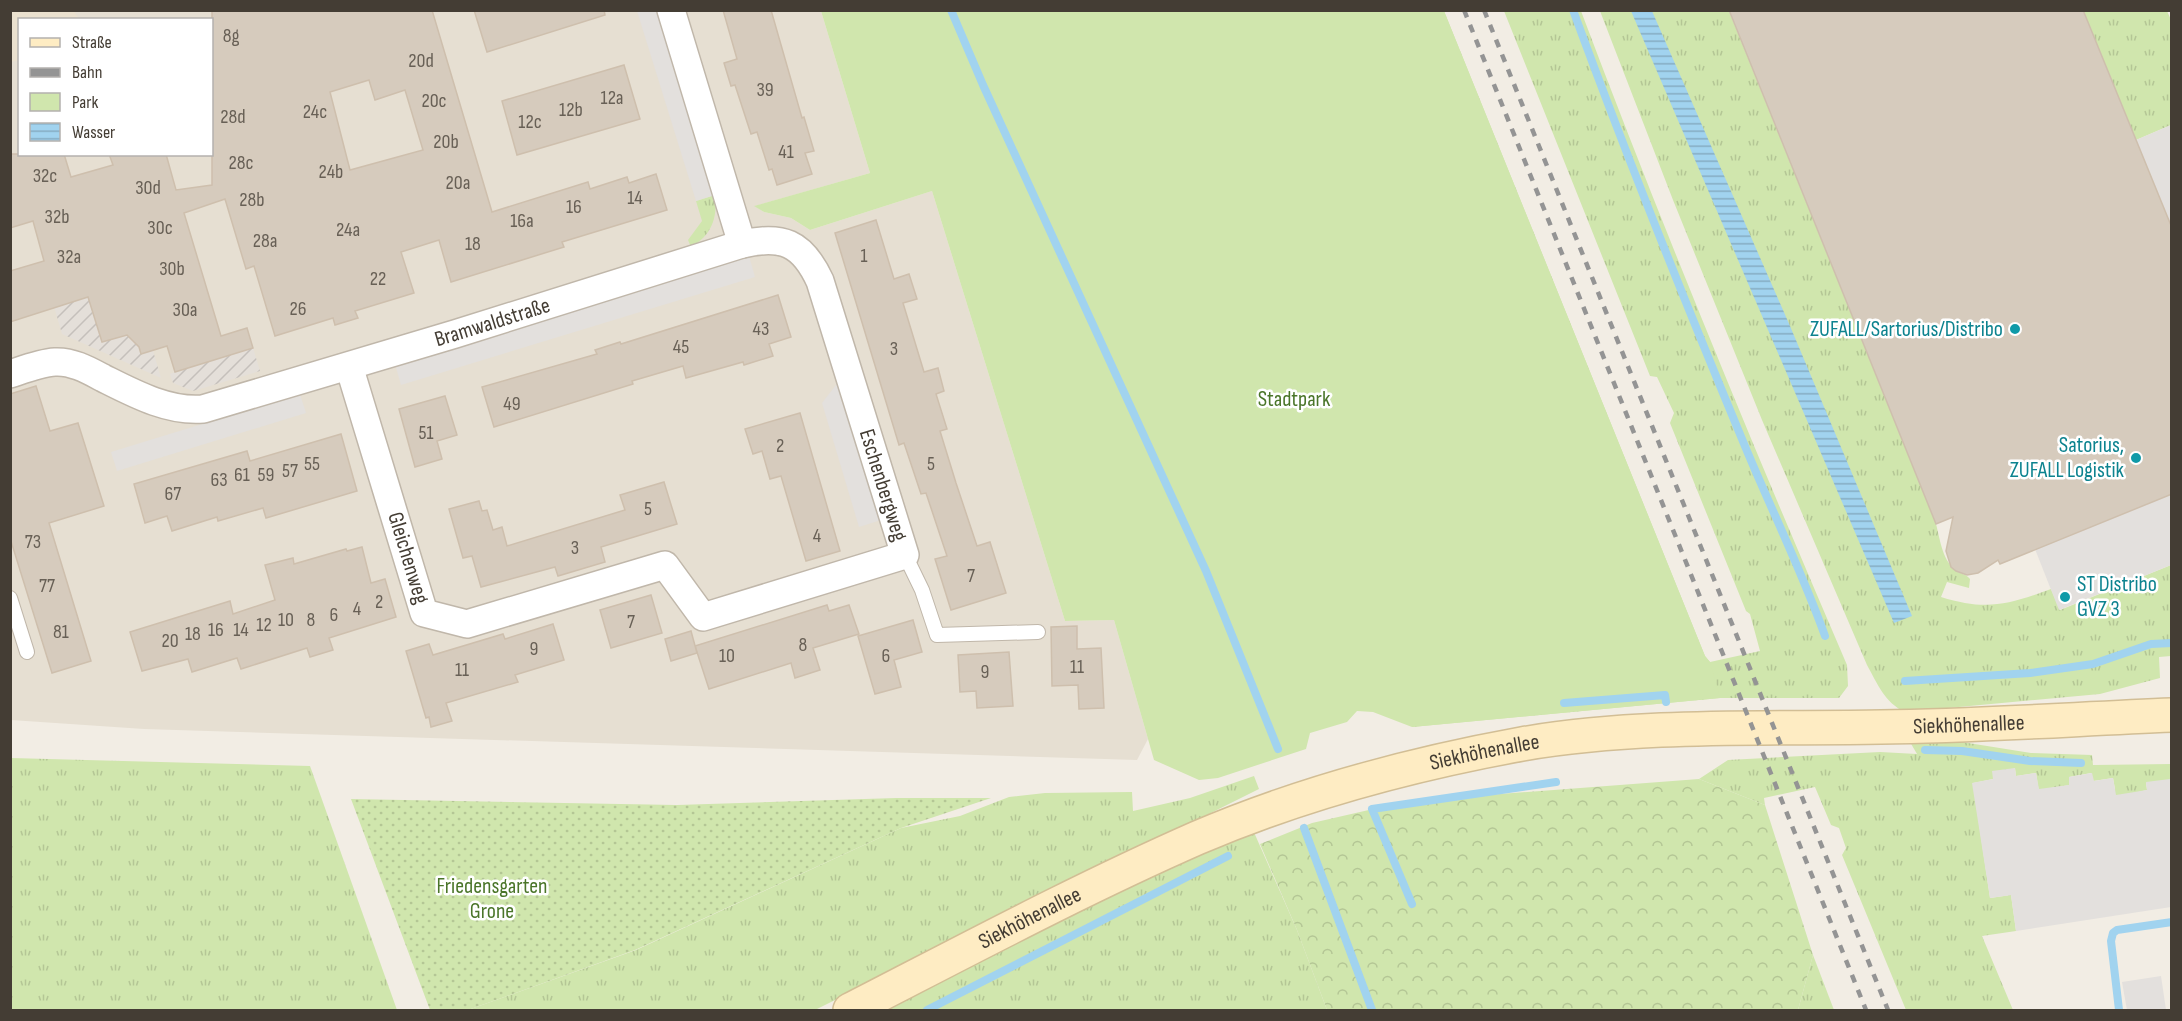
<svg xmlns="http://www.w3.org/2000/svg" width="2182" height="1021" font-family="'Sofia Sans Condensed',sans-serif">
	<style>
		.residential { fill: #e6dfd2; fill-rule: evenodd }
		.industrial { fill: url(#industrial-furrows) }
		.education { fill: #ebe1ce }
		.grass { fill: url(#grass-tufts) }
		.forest { fill: url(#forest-crowns) }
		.park { fill: #d0e6ad }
		.garden { fill: url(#garden-dots) }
		.parking { fill: #e3e0dd }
		.water { fill: url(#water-rules) }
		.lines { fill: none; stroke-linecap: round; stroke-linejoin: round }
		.stream { stroke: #a1d3ef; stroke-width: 8 }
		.building { fill: #d6cbbd; stroke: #cebfad; stroke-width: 1.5; fill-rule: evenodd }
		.service-casing { stroke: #c0b7aa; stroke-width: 16 }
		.minor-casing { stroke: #c0b7aa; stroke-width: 30 }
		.secondary-casing { stroke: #d2be95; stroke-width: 36 }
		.service { stroke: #fff; stroke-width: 14 }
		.minor { stroke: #fff; stroke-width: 27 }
		.secondary { stroke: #feecc3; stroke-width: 33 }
		.rail { stroke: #949494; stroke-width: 4.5; stroke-dasharray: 8 8; stroke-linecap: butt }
		.culture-dot { fill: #0f9aa8; stroke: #fff; stroke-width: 2 }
		.labels { text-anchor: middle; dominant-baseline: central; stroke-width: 5; stroke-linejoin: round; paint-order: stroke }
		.number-label { font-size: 20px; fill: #686056 }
		.street-label { font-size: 22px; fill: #443d34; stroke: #fff }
		.culture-label { font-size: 22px; fill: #0d838f; stroke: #fff; text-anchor: end }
		.park-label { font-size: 22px; fill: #4a7529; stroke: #fff }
	</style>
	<defs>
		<pattern id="industrial-furrows" width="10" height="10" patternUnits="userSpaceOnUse" patternTransform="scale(1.5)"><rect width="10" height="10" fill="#e4dfd9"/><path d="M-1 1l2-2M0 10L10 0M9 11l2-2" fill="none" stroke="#c5c0bb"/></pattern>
		<pattern id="grass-tufts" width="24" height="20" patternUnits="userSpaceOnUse" patternTransform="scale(1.5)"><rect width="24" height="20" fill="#d0e6ad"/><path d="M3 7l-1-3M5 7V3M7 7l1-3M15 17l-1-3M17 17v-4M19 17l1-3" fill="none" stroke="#b4c695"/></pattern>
		<pattern id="forest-crowns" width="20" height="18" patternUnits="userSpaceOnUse" patternTransform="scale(1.5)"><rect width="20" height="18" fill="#d0e6ad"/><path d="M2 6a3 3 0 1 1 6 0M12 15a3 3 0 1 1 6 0" fill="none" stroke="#b4c695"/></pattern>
		<pattern id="garden-dots" width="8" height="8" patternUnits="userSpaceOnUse" patternTransform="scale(1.5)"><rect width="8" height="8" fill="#d0e6ad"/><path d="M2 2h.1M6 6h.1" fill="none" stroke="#b4c695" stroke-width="1.8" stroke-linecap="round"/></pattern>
		<pattern id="water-rules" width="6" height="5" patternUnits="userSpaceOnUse" patternTransform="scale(1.5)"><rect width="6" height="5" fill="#a1d3ef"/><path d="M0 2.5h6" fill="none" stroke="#85acc2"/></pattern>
	</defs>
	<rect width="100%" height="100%" fill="#f2ede4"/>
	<path class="residential" d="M10,11H821L870,173L755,206L764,212L791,218L810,230L932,191L1065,621L1114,620L1148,739L1137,760L144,729L11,720ZM20,20H212V154H20Z"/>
	<g class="industrial">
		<path d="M127,262L161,378L62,334L48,286Z"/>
		<path d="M247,328L260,371L193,391L173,383L170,374L175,372L169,351Z"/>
	</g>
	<path class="education" d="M11,10L74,11L79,19L20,20L19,60L11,62Z"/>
	<g class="grass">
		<path d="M1444,11L1705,656L1710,662L1760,651L1750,614L1746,611L1670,423L1674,413L1657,377L1650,376L1504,11H1581C1664,231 1754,449 1847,665L1848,686L1839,698H1720L1412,727Z"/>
		<path d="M1600,11H1729L1936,524C1940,539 1942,558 1954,569C1959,574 1965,573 1970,579L1969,588L1947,582L1941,597C1986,611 2008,605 2051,589L2060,610L2171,565V656L2159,657L2160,678L2100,694L1905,712C1885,703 1877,683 1867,665L1762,420L1673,200Z"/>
		<path d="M2083,11H2167L2172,22L2171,125L2136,140Z"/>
		<path d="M715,195C718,218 711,236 691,247L688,240L702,221L696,201Z"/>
		<path d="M1910,742H1962L2031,753L2092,755L2093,765L2171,764V787L2146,783L2147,790L2129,794L2110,893L2115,789L2113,778L2093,781L2091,773L2069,777L2070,785L2051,788L2054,888L2036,773L2016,776L2015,768L1993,779L1973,783L1990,898L2011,895L2016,931L1982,936L2013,1010H1906L1842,855L1846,848L1839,828L1831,825L1815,787L1764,798L1765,805L1699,779L1728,760L1880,752L1917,754Z"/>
		<path d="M11,758L310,766L397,1010H11Z"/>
		<path d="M1254,776L1259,789L815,1010H468L636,950L901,828L960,816L1009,797L1045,793L1132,792L1133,811L1190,798Z"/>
		<path d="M1253,830L1297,930L1327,1010H879L1133,880Z"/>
		<path d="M1813,955L1834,1010H1798Z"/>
	</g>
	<path class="forest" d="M1699,779L1765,805L1813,955L1798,1010H1327L1297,930L1260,844L1312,823L1408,801Z"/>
	<path class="park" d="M821,11H1444L1705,656L1710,662L1720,698L1412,727L1373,712L1357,711L1347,722L1310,733L1306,749L1218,778L1199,780L1154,760L1114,620L1065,621L932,191L810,230L791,218L764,212L754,206L870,173Z"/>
	<path class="garden" d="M896,798H991L901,828L635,950L468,1010H430L351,799L677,805Z"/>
	<g class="parking">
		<path d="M637,11H659L715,195L696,201Z"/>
		<path d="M2171,125V228L2136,140Z"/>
		<path d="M749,256L755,277L401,385L395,364Z"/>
		<path d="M839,381L881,520L859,527L822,403Z"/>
		<path d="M300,394L306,413L117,471L111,452Z"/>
		<path d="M2171,494V565L2059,610L2035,549Z"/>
		<path d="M2015,768L2016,776L2036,773L2039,789L2069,785V777L2092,773L2094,781L2113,778L2116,795L2147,790L2146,782L2170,779L2172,787L2171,907L2016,931L2011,895L1990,898L1972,783L1993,779L1992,771Z"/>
		<path d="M2161,976L2166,1010H2127L2122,982Z"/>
	</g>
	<path class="water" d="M1631,11H1652L1790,326L1912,616L1894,623Z"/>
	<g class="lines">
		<g class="stream">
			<path d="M951,10L983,85L1206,571L1278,749"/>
			<path d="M1573,10C1626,155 1683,297 1742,439C1769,505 1801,569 1825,636"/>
			<path d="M1905,681L2030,673L2093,664L2151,644L2172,643"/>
			<path d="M1564,703L1665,695L1666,702"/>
			<path d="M1925,750L1962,751L2030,761L2081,763"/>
			<path d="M1304,828L1372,1010"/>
			<path d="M1412,904L1372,809L1556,782"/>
			<path d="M927,1010L1228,856"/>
			<path d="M2119,1010L2111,941L2113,933L2117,930L2172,922"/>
		</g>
	</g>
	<g class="building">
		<path d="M212,10H432L492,212L588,182L590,189L627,177L629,183L656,174L667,210L562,242L564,247L451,282L439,240L401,252L414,293L355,311L358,318L335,325L333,318L275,336L254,266L246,269L225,199L184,213L221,336L247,328L253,348L175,372L167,346L141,354L139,347L127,335L102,342L88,297L10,322V271L44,261L33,221L10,228V154H64L71,177L113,165L109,154H166L176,190L212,185ZM369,80L375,100L405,90L423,150L350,170L330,92Z"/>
		<path d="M474,10H604L605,15L487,52Z"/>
		<path d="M723,10H771L802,118L804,117L814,151L805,153L812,174L777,185L772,169L769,170L757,132L751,134L735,85L731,86L724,63L737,59Z"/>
		<path d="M1729,10H2083L2172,228V494L2000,564L1998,560L1978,573L1967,575L1956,571L1951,567L1946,551L1953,517L1936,524Z"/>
		<path d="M624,65L640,119L517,155L502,101Z"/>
		<path d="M876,220L894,279L909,274L917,299L903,303L924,372L938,368L944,391L936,394L947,429L940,431L956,483L977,546L990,542L1006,593L951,610L935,559L947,556L926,493L921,494L904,443L899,445L835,233Z"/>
		<path d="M778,295L791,337L769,344L773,356L744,365L743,362L686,378L683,366L632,381L633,384L494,427L482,387L597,354L595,350L620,342L621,344Z"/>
		<path d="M36,386L50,431L78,423L104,506L49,523L91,661L52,673L10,538V394Z"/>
		<path d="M445,396L457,435L437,441L442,459L415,467L399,409Z"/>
		<path d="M800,413L840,551L806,561L781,476L770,479L762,451L753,454L745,429Z"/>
		<path d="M341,434L357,491L266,518L263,508L218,521L217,517L172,531L167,516L145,523L134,484L247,451L250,461Z"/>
		<path d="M664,482L677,524L601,547L605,562L558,576L555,567L481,587L472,556L463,558L449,509L479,501L482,511L487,510L493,530L502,527L507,546L625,510L620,495Z"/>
		<path d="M362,547L371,583L385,579L396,617L329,638L333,650L310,657L307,648L241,669L237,658L192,672L188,659L142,671L130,632L230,601L233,614L275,600L265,565L293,558L294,564L346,549L347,551Z"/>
		<path d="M651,595L662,633L611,648L600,610Z"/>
		<path d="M827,605L829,611L849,605L859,634L813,648L820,670L795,678L791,663L709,689L695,646Z"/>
		<path d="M913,620L922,652L894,660L901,687L875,694L858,636Z"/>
		<path d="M553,624L564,660L515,675L518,682L446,703L452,721L431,727L429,717L426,718L406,651L429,644L433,655L503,634L505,639Z"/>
		<path d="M1077,626V649L1101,648L1104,708L1079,709L1078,685L1052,686L1051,627Z"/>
		<path d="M691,631L697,653L671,661L665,639Z"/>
		<path d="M1009,652L1013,706L977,708L976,691L960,692L958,655Z"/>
	</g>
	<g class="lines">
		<defs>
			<g id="service">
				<path d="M905,555L922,590L937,635L1038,632"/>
				<path d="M10,598L27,652"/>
			</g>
			<g id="minor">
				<path d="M671,10L742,244"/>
				<path id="s1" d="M10,374C25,369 40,363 55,362C72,361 88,370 103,378C133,393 168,412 203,409L455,334L742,244C782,235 802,242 820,281L905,555L703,617L665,565L467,624L424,613L349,366"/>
			</g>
			<g id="secondary">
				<path id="s2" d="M850,1010C965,951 1079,890 1197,838C1300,794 1412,764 1522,744C1638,724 1764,729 1881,727C1978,726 2075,719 2172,715"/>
			</g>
		</defs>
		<use href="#service" class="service-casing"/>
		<use href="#minor" class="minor-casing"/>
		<use href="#secondary" class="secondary-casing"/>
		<use href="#service" class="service"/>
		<use href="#minor" class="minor"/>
		<use href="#secondary" class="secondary"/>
		<g class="rail">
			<path d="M1464,10L1866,1010"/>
			<path d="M1484,10L1888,1010"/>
		</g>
	</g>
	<g class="culture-dot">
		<circle cx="2015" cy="329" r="6"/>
		<circle cx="2136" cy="458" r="6"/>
		<circle cx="2065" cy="597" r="6"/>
	</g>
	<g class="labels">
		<g class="number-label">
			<text x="231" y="36">8g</text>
			<text x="421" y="61">20d</text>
			<text x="765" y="90">39</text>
			<text x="612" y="98">12a</text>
			<text x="434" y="101">20c</text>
			<text x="571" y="110">12b</text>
			<text x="315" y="112">24c</text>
			<text x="233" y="117">28d</text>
			<text x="530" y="122">12c</text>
			<text x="446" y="142">20b</text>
			<text x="786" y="152">41</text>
			<text x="241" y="163">28c</text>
			<text x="331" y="172">24b</text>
			<text x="45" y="176">32c</text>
			<text x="458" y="183">20a</text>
			<text x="148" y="188">30d</text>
			<text x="635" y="198">14</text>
			<text x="252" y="200">28b</text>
			<text x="574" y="207">16</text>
			<text x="57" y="217">32b</text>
			<text x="522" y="221">16a</text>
			<text x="160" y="228">30c</text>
			<text x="348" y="230">24a</text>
			<text x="265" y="241">28a</text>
			<text x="473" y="244">18</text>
			<text x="864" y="256">1</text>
			<text x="69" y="257">32a</text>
			<text x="172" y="269">30b</text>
			<text x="378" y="279">22</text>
			<text x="298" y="309">26</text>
			<text x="185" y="310">30a</text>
			<text x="761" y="329">43</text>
			<text x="681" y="347">45</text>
			<text x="894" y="349">3</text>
			<text x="512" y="404">49</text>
			<text x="426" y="433">51</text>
			<text x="780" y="446">2</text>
			<text x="312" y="464">55</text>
			<text x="931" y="464">5</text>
			<text x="290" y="471">57</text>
			<text x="242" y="475">61</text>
			<text x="266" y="475">59</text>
			<text x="219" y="480">63</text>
			<text x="173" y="494">67</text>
			<text x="648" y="509">5</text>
			<text x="817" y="536">4</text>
			<text x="33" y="542">73</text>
			<text x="575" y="548">3</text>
			<text x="971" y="576">7</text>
			<text x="47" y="586">77</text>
			<text x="379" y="602">2</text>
			<text x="357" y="609">4</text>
			<text x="334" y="615">6</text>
			<text x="286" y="620">10</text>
			<text x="311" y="620">8</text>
			<text x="631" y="622">7</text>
			<text x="264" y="625">12</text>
			<text x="216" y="630">16</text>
			<text x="241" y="630">14</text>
			<text x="61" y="632">81</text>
			<text x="193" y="634">18</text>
			<text x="170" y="641">20</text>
			<text x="803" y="645">8</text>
			<text x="534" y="649">9</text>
			<text x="727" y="656">10</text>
			<text x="886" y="656">6</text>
			<text x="1077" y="667">11</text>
			<text x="462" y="670">11</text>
			<text x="985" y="672">9</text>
		</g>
		<g class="street-label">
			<text stroke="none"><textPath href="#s1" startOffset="506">Bramwaldstraße</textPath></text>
			<text stroke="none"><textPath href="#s1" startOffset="1078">Eschenbergweg</textPath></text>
			<text transform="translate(408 558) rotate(73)">Gleichenweg</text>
			<text stroke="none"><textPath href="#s2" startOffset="1174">Siekhöhenallee</textPath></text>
			<text stroke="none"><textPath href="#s2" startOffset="688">Siekhöhenallee</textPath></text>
			<text stroke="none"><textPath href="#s2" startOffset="202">Siekhöhenallee</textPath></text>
		</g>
		<g class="culture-label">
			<text x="2003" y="329">ZUFALL/Sartorius/Distribo</text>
			<text x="2124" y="445">Satorius,<tspan x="2124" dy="25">ZUFALL Logistik</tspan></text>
			<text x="2077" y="584" text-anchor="start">ST Distribo<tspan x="2077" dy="25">GVZ 3</tspan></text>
		</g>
		<g class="park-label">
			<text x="1294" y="399">Stadtpark</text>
			<text x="492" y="886">Friedensgarten<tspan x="492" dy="25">Grone</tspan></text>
		</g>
	</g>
	<rect width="2182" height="1021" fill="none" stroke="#443d34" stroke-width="24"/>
	<rect x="18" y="18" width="195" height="138" fill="#ffffff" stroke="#b4b1ae" stroke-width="1.5"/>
	<rect x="30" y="38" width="30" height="9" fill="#feecc3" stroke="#b4b1ae" stroke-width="1.5"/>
	<text x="72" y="48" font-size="18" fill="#443d34">Straße</text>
	<rect x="30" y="68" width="30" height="9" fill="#949494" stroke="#b4b1ae" stroke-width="1.5"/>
	<text x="72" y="78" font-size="18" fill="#443d34">Bahn</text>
	<rect x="30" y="93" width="30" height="18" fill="#d0e6ad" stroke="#b4b1ae" stroke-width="1.5"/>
	<text x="72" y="108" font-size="18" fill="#443d34">Park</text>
	<rect x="30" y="123" width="30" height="18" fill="url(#water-rules)" stroke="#b4b1ae" stroke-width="1.5"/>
	<text x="72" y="138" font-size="18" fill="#443d34">Wasser</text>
</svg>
